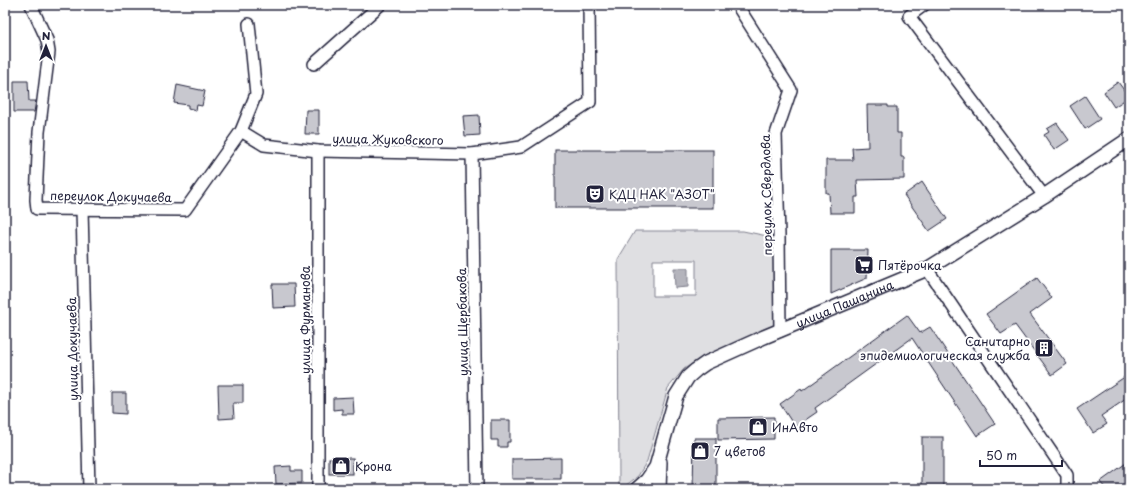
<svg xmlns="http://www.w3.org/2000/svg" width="1134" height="494" font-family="'Playpen Sans',sans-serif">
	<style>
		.green { fill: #dfdfe2; stroke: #80808e; fill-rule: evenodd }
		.water { fill: #b4b4bc; stroke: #7a7a88 }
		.building { fill: #c8c8cf; stroke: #22223b }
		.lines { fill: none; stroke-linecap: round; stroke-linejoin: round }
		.minor-casing { stroke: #22223b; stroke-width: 14 }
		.major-casing { stroke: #22223b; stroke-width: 16 }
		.minor { stroke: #fff; stroke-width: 11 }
		.major { stroke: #fff; stroke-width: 13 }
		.labels { text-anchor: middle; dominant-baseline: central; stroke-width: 4; stroke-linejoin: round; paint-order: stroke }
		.street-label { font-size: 12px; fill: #22223b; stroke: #fff }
		.poi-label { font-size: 12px; fill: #22223b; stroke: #fff; text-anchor: start }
	</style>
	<rect width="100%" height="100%" fill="#fff"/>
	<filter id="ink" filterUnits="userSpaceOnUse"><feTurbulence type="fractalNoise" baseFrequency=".025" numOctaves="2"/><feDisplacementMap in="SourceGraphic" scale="8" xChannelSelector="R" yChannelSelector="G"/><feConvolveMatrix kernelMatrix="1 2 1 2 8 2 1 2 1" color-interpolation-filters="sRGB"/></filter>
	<g filter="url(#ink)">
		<path class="green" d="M635,231H743L777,238L776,323L758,336L706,355L684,369L668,388L647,461L638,476L625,486L619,488L618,259ZM653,260H696V296H653Z"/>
		<path class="water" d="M674,268H688V287L675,288Z"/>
		<g class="building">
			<path d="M14,81H28L29,101H36L34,112H14Z"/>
			<path d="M1118,82L1129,97L1114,107L1104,92Z"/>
			<path d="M177,85L205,91L202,106L197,105L196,110L188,108V105L174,103Z"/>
			<path d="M1085,96L1100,119L1085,129L1070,106Z"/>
			<path d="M867,105H888V107H897V133H901V157H904V179L857,180L858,197H855V213H830L829,193H826V160H853L852,148L868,147Z"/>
			<path d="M306,110H319V134H305Z"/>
			<path d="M479,115L480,135L465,136L463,116Z"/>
			<path d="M1057,123L1069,140L1054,150L1044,135L1049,132L1047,129Z"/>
			<rect x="555" y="150" width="158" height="58"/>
			<path d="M922,182L947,219L929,231L904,195Z"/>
			<path d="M831,250H868L867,278L831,294Z"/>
			<path d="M1037,278L1052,298L1030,314L1067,364L1052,375L1015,325L1001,334L986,314Z"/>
			<path d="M272,284H294L295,307L273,308Z"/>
			<path d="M907,315L920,333L930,327L995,424L977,436L912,338L815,408L817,412L795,427L780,404L801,389L802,391Z"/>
			<path d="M1129,374V397L1101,416L1107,424L1093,433L1077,409Z"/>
			<path d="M218,385H243V403H233L234,418L219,419Z"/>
			<path d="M112,393H126V414L112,413Z"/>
			<path d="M353,397L354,414H342V409L333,410V398Z"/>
			<path d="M774,417V439L718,440V418Z"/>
			<path d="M491,420H510V442H507V447H498V440H491Z"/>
			<rect x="922" y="437" width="21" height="52"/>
			<path d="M694,438H716V489H693Z"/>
			<rect x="329" y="458" width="24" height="16"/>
			<path d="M561,458V479H512V459Z"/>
			<path d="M1129,461V489H1106L1100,482Z"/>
			<path d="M291,466V471H302V483L276,484L275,467Z"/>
		</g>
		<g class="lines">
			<defs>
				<g id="minor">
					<path d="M31,5L47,40L49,52L39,132L36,200L37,209L185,210L241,131L256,94L249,24"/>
					<path d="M737,5L791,90L776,134L779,236L780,331"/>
					<path d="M924,5L909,16L1044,196"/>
					<path d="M314,64L380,5"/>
					<path d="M241,131L264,145L318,151L472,154L521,147L590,102L589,5"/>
					<path d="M318,151V489"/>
					<path d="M472,154L477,489"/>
					<path d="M82,209L89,489"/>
					<path d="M927,269L1067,475V489"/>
				</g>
				<g id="major">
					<path id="s1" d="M637,489L647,480L656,467L676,396L688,377L696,370L706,363L764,337L927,269L1044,196L1129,139"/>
					<path d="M659,489L660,462"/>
				</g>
			</defs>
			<use href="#minor" class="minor-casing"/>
			<use href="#major" class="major-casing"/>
			<use href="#minor" class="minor"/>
			<use href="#major" class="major"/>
		</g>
	</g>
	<defs>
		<symbol id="theatre-square" viewBox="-11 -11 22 22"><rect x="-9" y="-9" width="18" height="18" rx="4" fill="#22223b" stroke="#fff"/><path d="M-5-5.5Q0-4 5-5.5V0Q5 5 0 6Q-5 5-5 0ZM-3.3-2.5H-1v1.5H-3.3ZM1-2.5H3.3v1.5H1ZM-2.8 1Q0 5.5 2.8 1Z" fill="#fff"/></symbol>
		<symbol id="supermarket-square" viewBox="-11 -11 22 22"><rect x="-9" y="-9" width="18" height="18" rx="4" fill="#22223b" stroke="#fff"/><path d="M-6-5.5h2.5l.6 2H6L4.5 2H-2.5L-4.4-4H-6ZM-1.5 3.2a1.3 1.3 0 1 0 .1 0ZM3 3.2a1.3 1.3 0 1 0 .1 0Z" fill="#fff"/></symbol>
		<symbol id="building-square" viewBox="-11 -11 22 22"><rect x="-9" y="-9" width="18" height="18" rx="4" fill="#22223b" stroke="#fff"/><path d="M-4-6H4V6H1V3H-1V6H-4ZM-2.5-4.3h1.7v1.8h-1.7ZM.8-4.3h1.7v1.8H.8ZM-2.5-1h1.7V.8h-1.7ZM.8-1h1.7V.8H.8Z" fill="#fff"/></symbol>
		<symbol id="shop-square" viewBox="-11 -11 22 22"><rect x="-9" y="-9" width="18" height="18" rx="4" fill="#22223b" stroke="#fff"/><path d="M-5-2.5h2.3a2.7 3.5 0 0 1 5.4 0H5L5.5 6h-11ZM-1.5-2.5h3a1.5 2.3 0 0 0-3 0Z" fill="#fff"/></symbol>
	</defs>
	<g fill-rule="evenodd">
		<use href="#theatre-square" x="584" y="183" width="22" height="22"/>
		<use href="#supermarket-square" x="853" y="254" width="22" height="22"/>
		<use href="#building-square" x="1033" y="337" width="22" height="22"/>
		<use href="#shop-square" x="747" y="416" width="22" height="22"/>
		<use href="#shop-square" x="689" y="440" width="22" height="22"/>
		<use href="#shop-square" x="330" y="455" width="22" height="22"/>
	</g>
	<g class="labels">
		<g class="street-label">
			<text transform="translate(388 139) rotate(1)">улица Жуковского</text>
			<text transform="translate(766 195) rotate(-91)">переулок Свердлова</text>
			<text transform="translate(111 196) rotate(1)">переулок Докучаева</text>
			<text stroke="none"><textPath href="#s1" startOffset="299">улица Пашанина</textPath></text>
			<text transform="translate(305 320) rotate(-90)">улица Фурманова</text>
			<text transform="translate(462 322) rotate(-91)">улица Щербакова</text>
			<text transform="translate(72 349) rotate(-91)">улица Докучаева</text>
		</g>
		<g class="poi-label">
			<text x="609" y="194">КДЦ НАК "АЗОТ"</text>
			<text x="878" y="265">Пятёрочка</text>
			<text x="1030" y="341" text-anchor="end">Санитарно<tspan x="1030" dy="14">эпидемиологическая служба</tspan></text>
			<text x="772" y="427">ИнАвто</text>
			<text x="714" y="451">7 цветов</text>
			<text x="355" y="466">Крона</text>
		</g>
	</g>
	<rect width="1134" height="494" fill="none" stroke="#fff" stroke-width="20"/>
	<rect x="10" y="10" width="1114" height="474" fill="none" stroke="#22223b" stroke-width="1.5" filter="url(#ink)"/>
	<g transform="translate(46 46)" stroke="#ffffff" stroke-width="3" paint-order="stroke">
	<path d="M0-3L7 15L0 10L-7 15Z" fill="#22223b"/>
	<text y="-6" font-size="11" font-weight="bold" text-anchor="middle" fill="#22223b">N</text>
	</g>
	<path d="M980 460v6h82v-6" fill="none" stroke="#22223b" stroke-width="2"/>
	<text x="986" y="460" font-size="12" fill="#22223b" stroke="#ffffff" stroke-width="3" paint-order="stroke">50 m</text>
</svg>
